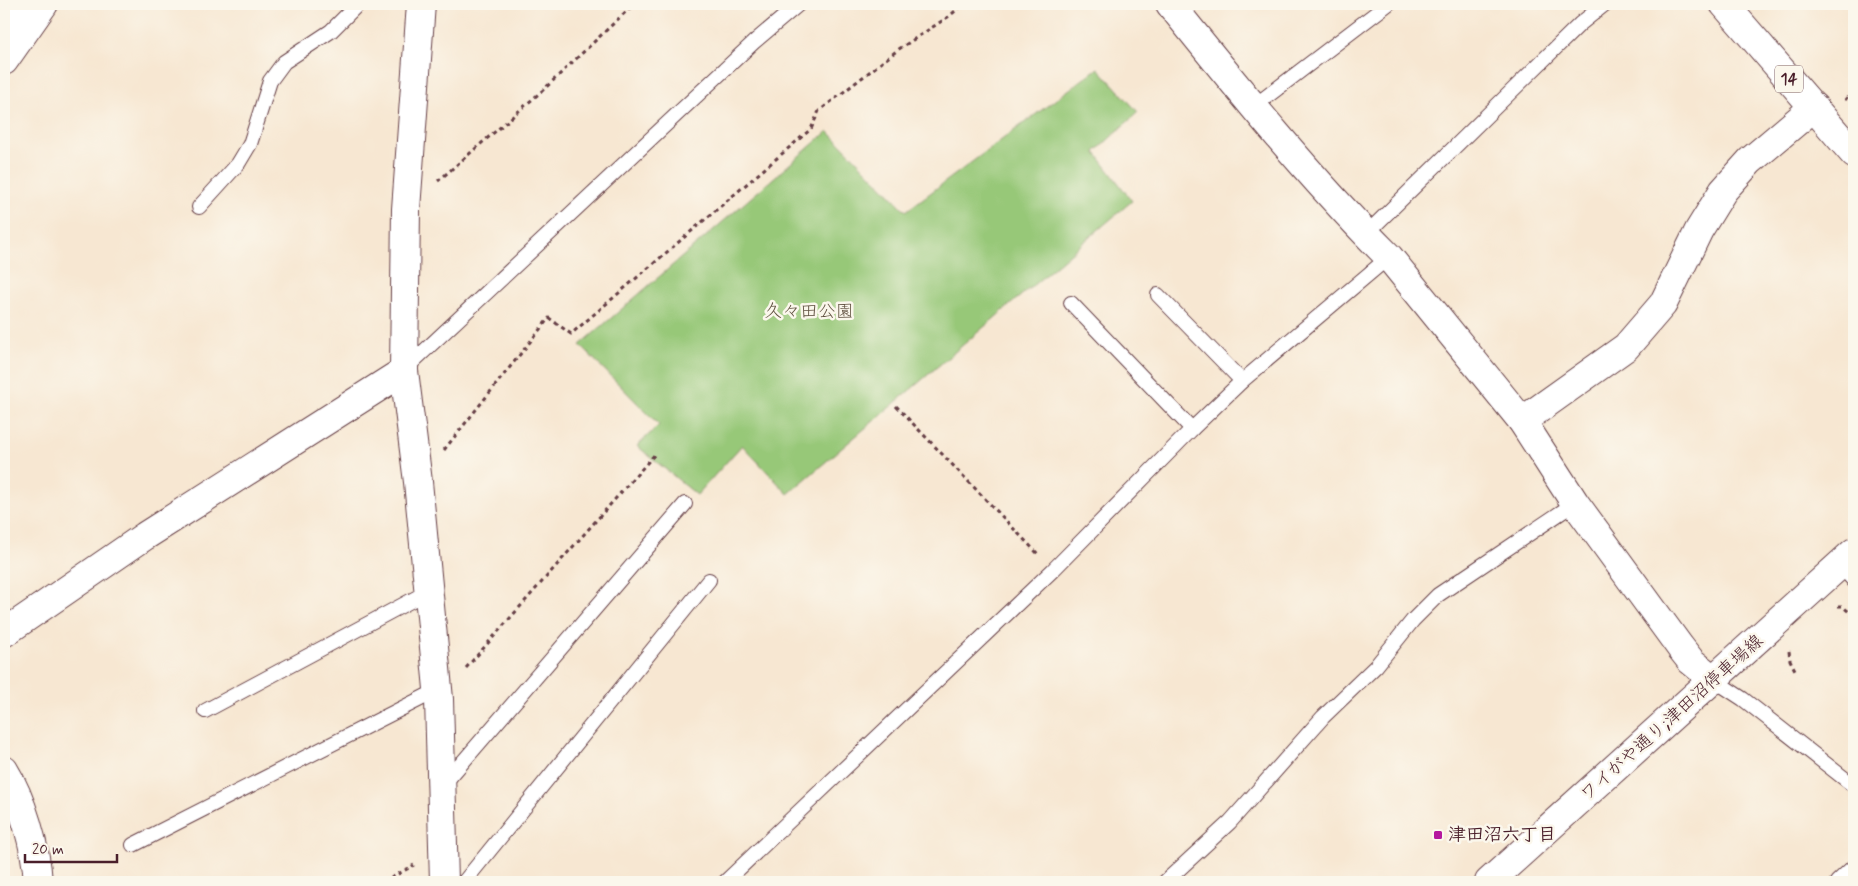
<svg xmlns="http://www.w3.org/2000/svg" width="1858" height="886" font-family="Mynerve,'Klee One',sans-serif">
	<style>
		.green { fill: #97c878; stroke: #707452 }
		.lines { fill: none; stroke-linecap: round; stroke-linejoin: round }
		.lane-casing { stroke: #643d44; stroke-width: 16 }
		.street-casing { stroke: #643d44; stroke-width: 30 }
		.secondary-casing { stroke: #643d44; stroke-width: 30 }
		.highway-casing { stroke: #643d44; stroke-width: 30 }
		.path { stroke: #643d44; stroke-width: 3; stroke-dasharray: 4 4; stroke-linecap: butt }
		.lane { stroke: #fff; stroke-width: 14 }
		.street { stroke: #fff; stroke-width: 28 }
		.secondary { stroke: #fff; stroke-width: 28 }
		.highway { stroke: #fff; stroke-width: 28 }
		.poi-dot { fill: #b5179e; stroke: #fbf7ec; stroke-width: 2 }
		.labels { text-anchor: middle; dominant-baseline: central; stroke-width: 5; stroke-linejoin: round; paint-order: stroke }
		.shield { fill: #fbf7ec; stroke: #7f6065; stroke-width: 1 }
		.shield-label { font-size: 16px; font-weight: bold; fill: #4a1f2b }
		.park-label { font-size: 18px; fill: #615242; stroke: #fbf7ec }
		.street-label { font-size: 18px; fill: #4a1f2b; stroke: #fbf7ec }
		.poi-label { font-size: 18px; font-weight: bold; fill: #4a1f2b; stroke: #fbf7ec; text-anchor: start }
	</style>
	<rect width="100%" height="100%" fill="#fbf7ec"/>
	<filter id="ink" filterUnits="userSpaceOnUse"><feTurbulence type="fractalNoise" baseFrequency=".02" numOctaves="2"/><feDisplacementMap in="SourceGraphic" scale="10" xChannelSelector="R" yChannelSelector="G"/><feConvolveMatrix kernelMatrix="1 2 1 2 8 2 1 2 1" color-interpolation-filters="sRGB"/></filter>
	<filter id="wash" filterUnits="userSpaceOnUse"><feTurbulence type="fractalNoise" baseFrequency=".0096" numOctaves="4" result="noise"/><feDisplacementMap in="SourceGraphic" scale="20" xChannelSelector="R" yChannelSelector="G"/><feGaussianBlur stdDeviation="1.12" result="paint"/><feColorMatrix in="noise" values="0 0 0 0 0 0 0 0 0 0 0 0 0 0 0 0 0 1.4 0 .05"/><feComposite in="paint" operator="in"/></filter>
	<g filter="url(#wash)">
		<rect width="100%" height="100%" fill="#f7e7d2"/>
		<path class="green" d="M1098,68L1138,112L1095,152L1132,201L788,494L742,445L697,495L637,446L659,425L580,345L828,131L906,211Z"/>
	</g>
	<g filter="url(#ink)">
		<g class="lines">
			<defs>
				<g id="lane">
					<path d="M1253,107L1388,4"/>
					<path d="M199,207L238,164L250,144L270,81L284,62L331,31L358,4"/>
					<path d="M1366,234L1580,24L1605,4"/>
					<path d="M1158,295L1242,381"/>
					<path d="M1071,303L1192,429"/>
					<path d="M404,370L754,42L799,4"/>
					<path d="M1840,565L1854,581"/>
					<path d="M1714,680L1743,699L1854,786"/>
					<path d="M205,711L429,591"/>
					<path d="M443,785L685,504"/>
					<path d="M133,845L438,690"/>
					<path d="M464,882L709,580"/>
					<path d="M725,882L1053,570L1192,429L1242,381L1389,257"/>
					<path d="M1165,882L1230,822L1323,717L1376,666L1413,620L1438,595L1575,503"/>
					<path d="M1837,882L1854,866"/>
				</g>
				<g id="street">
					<path d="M421,4L406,209L404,371L418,482L439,699L444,882"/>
					<path d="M1170,4C1240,91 1310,178 1389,257L1522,421L1575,503L1680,647L1691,661L1714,680"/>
					<path d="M4,21L16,4"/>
					<path d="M4,61L44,4"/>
					<path d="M1522,421L1626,347L1663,304L1699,230L1723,191L1750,161L1814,107"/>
					<path d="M4,770C22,799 36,847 38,882"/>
				</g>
				<g id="secondary">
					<path d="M4,633L145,536L404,371"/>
					<path d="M1489,882L1854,552"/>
				</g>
				<path id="highway" d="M1724,4L1854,154"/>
			</defs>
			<use href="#lane" class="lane-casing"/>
			<use href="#street" class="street-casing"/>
			<use href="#secondary" class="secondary-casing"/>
			<use href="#highway" class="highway-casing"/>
			<g class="path">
				<path d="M1845,100L1854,89"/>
				<path d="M438,181L542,91L634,4"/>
				<path d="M896,406L1038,554"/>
				<path d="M444,450L549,318L571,334L811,129L819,111L899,49L948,17L964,4"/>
				<path d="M1838,606H1842L1854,616"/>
				<path d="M1789,651L1790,660L1796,672"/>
				<path d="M466,668L655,454"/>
				<path d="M384,882L414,865"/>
			</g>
			<use href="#lane" class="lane"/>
			<use href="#street" class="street"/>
			<use href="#secondary" class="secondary"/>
			<use href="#highway" class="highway"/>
		</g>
	</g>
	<rect class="poi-dot" x="1433" y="830" width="10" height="10" rx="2.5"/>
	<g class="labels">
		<rect class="shield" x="1775" y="65.5" width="28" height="27" rx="4"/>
		<g class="shield-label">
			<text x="1789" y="79">14</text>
		</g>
		<g class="park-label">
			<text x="809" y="312">久々田公園</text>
		</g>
		<g class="street-label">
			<text transform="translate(1672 718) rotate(-42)">ワイがや通り;津田沼停車場線</text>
		</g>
		<g class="poi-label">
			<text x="1448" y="835">津田沼六丁目</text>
		</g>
	</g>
	<rect width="1858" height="886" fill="none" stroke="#fbf7ec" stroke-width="20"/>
	<path d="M25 854v8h92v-8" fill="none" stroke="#4a1f2b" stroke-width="2.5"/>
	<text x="32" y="854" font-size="15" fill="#4a1f2b" stroke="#fbf7ec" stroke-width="4" paint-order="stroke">20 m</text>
</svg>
